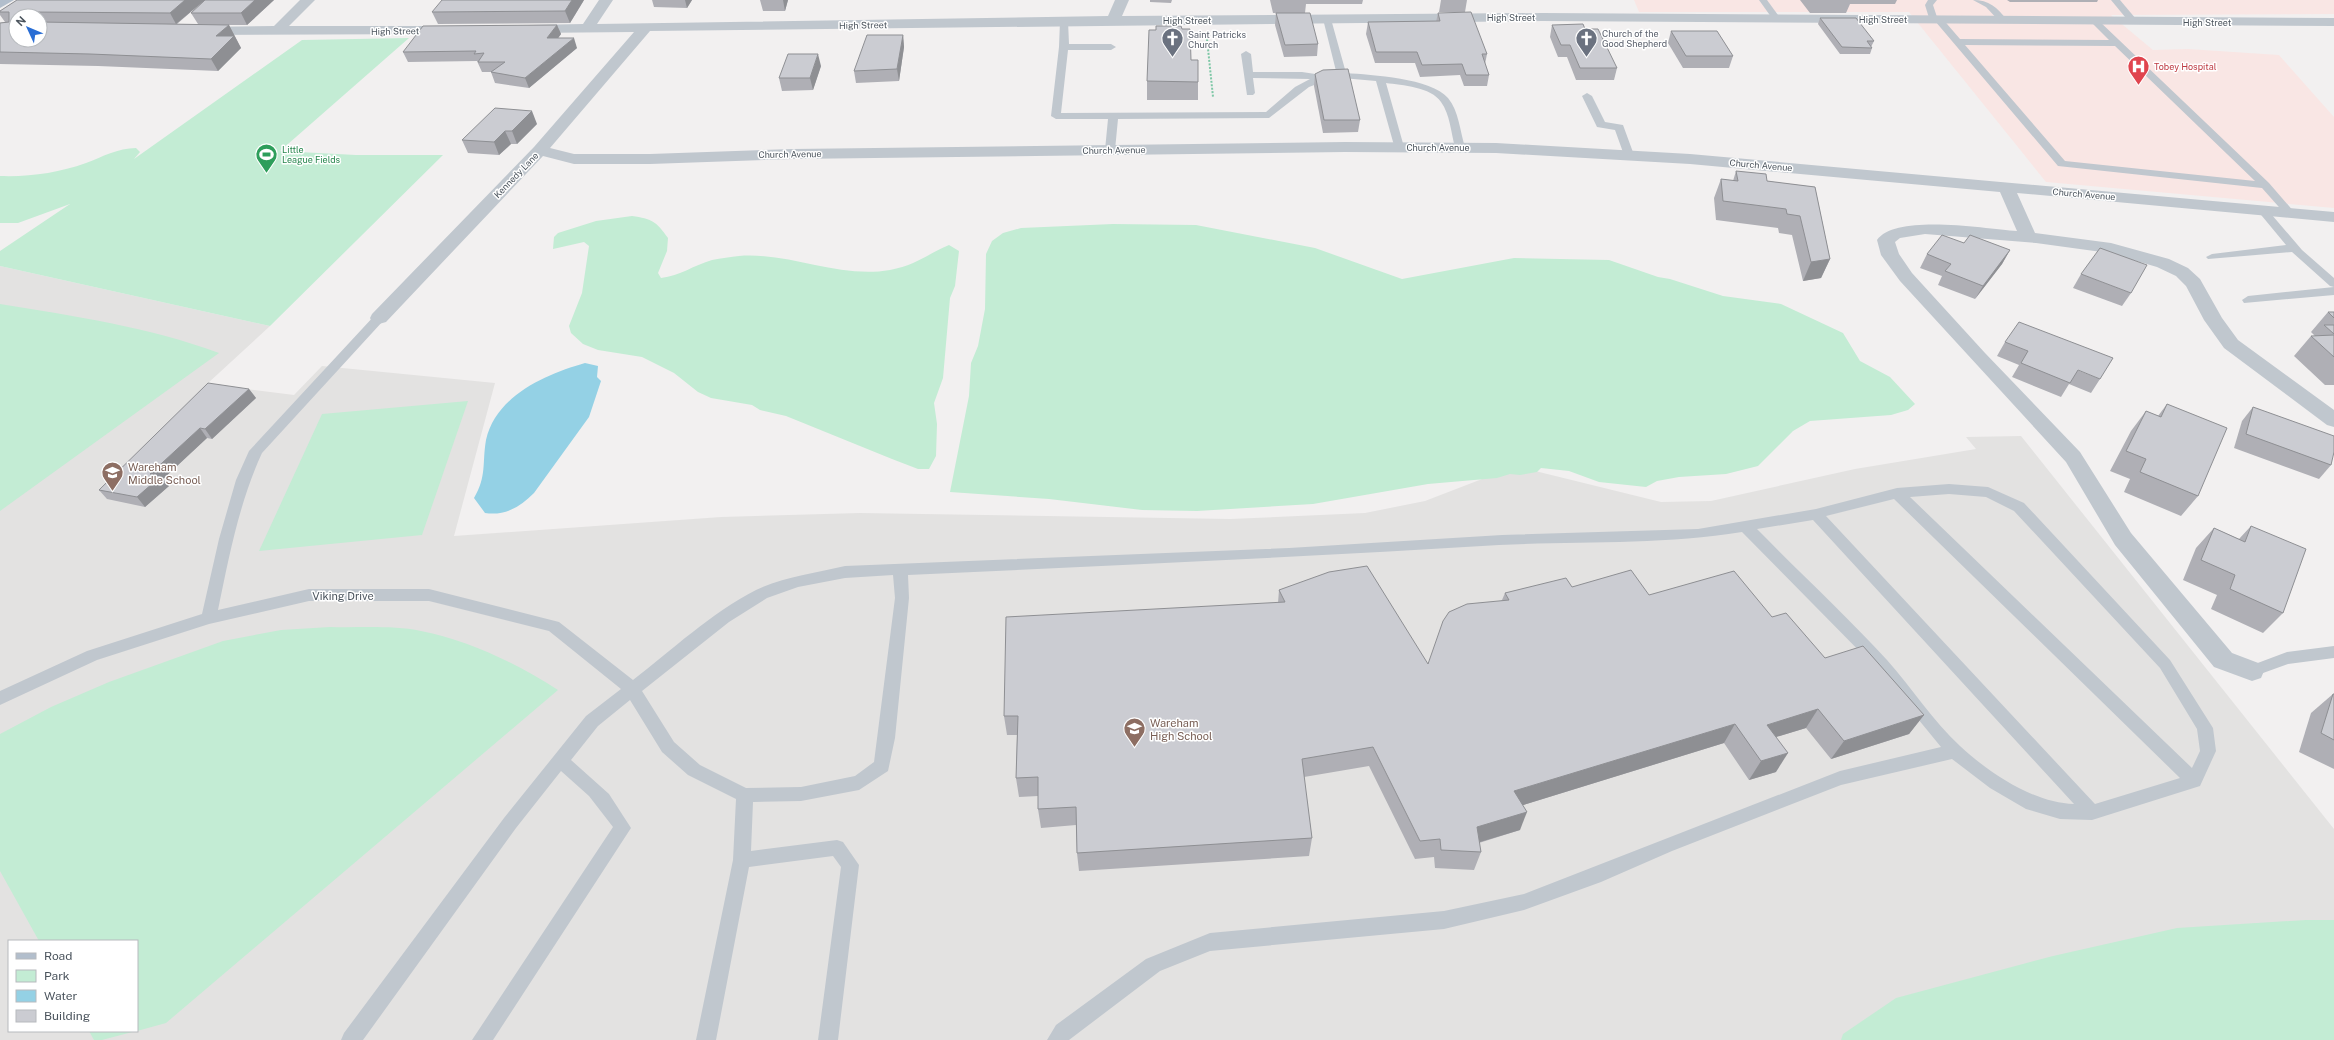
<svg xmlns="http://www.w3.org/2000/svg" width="2334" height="1040" font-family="'Public Sans',sans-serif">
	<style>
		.education { fill: #e3e2e1; fill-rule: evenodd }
		.medical { fill: #f9e6e4 }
		.green { fill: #c3ecd4 }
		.water { fill: #94d1e5 }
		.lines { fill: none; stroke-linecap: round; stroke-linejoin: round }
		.path { stroke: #7ec7a6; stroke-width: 2; stroke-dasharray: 2 1.5; stroke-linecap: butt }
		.service { fill: #c0c7ce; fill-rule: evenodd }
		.minor { fill: #c0c7ce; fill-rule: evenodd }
		.primary { fill: #b2becc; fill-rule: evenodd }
		.wall { fill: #afafb5; fill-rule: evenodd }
		.shaded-wall { fill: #8e8f93 }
		.building { fill: #cbccd2; stroke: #8e8f93 }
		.labels { text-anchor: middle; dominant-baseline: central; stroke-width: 3; stroke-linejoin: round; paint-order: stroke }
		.far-street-label { font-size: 9px; fill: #4a535c; stroke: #fff }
		.far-worship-label { font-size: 9px; fill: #5b616d; stroke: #fff; text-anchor: start }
		.far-health-label { font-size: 9px; fill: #be3a42; stroke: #fff; text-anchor: start }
		.far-leisure-label { font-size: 9px; fill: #27864d; stroke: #fff; text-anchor: start }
		.education-label { font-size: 11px; fill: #785e54; stroke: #fff; text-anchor: start }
		.street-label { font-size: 11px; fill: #4a535c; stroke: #fff }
	</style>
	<rect width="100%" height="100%" fill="#f2f0f0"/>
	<path class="education" d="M0,266L270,326L207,384L294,395L322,366L495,383L454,536L721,517L860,513L1230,519L1365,513L1425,501L1508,469H1527L1661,502L1711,501L1855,469L1976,449L1966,437L2021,436L2334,829V1040H0ZM9,941H137V1031H9Z"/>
	<path class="medical" d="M1634,0H2334V14L2111,15L2153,50L2188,49L2279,55L2334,117V208L2046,182L1909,12H1639Z"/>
	<g class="green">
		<path d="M409,38L280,151L356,155H443L270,326L0,266V251L70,204L18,223H0V176C30,177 58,173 86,163C102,157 118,148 136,148L140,152L134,159L302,40Z"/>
		<path d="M632,216C652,219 656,221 668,238L667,251L658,273L661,278C680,276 694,265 712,260C721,258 731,257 739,256C790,252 839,279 890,270C916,265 926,255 949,245L959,251L955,286L950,298L943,378L934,403L937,424L936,456L929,469H918L892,459L786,416L760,410L752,405L711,398L698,392L674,373L642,357L598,350L583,344L571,333L569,326L582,293L589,246L584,242L553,249L554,237L558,233L596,221Z"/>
		<path d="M1113,224L1196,225L1315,248L1402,279L1514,258L1609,260L1658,277L1670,279L1723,296L1781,304L1843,333L1860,361L1890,377L1915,404L1908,410L1891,415L1810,421L1793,431L1758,466L1726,474L1679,477L1657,481L1646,487L1599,482L1569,471L1541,468L1537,472L1520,475L1510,474L1497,478L1428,484L1313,504L1197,511L1142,510L1049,499L950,492L969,396L971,363L978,346L985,309L986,254L992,241L1003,233L1021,228Z"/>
		<path d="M0,304C74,316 149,327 219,353L0,511Z"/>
		<path d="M468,401L422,535L259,551L322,414Z"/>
		<path d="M330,627C359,628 392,625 421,631C470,641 516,663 558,690L166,1023L137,1031V941H39L0,871V734L51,707L109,682L223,641L281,630Z"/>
		<path d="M2306,920H2334V1040H1841L1843,1034L1896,998L2053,956L2177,928Z"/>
		<path d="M89,1031H136L102,1040H94Z"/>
	</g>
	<path class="water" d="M585,363L598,366L597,377L601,381L589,417L534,493C520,507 505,516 485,513L474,498C487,476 482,463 486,440C496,395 547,374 585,363Z"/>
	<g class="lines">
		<path class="path" d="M1207,39L1213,97"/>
		<g class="service">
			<path d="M1759,0H1767L1781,19L1780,21H1774Z"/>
			<path d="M1928,0H1937L1933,5L1937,17H1941L1960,39L2109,40L2090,21L2097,19L2269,183L2295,213L2290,216L2286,215L2262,188L2058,166L1935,21H1930L1925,5ZM1965,45L2115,46L2255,181L2065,161Z"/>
			<path d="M1973,0C1989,0 1997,7 2007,20L2000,22L1986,7Z"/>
			<path d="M2111,0H2120L2136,19V23H2130Z"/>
			<path d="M1324,17L1331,19L1346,73C1372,75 1431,78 1448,98C1459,111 1460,132 1465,147L1464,149H1456L1455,147C1451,133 1450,114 1441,102C1431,87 1402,85 1386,83L1404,147L1403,149H1395L1376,81L1342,78L1337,75L1323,19Z"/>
			<path d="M1064,18L1068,21L1069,44H1111L1116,47L1111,50H1068L1061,113L1266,112L1295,87L1310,79L1253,78L1255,93L1253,95H1247L1241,54L1246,51L1251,54L1253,72H1302L1322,75L1333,73L1338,76L1309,87L1269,118L1118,119L1115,150L1110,153L1105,150L1108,119H1056L1051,116L1059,47L1060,21Z"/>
			<path d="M1587,93L1592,96L1605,122L1623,125L1634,155L1633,157L1629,158L1624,155L1615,130L1597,127L1582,96Z"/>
			<path d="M2262,207L2266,208L2302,250L2334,278V295L2244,303L2242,300L2248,296L2334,287L2330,286L2292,252L2208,259L2206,257L2212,254L2286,245L2257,210Z"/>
			<path d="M379,314L383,315L385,318L383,321L262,453C239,503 229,557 218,610L309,589H429L559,622L633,680C672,650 711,613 756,590C783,577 816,573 845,566L1289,548L1502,535L1698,529L1816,509L1897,488L1949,484L1988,487L2024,503L2170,660L2213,728L2216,751L2200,786L2092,820L2060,819L2026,809L1990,788L1952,759L1841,785L1672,851L1601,882L1524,910L1444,929L1210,951L1160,971L1069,1040H1047L1056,1025L1146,959L1210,933L1444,911L1524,894L1840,771L1941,747L1877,669L1742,532C1662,545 1580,541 1499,545C1302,557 1105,566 908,575L909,598L895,738L888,771L859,790L801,801L753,802L751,851L837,840L843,842L859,865L838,1040H818L841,867L833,856L749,867L716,1040H696L733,860L736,799L688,775L662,752L630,700L598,726L571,760L609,794L631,828L493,1040H472L613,827L589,796L561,771L516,828L363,1040H341L344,1033L504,818L586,716L621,689L549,631L429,601H309L209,624L97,660L0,705V691L87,651L202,614L219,539L236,480L249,451L375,315ZM1949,494L1986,497L2014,511L2160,668L2197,729L2200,751L2192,768L1910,497ZM1894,499L2180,778L2095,804L1826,516ZM1813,520L2074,804C2034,803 1989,773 1960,746C1933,721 1912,688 1887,660C1846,615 1800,573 1757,529ZM893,575L895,598L874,762L855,776L801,787L746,788L700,765L674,742L642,691L729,622L767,598L798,587L845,578Z"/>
			<path d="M2334,646V658L2288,664L2252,677L2247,675L2244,671L2247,667L2287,652Z"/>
		</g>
		<g class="minor">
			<path d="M300,0H315L289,26H449L456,30L449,34L201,35L194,31L201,27L274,26Z"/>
			<path d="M599,0H613L597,24L1108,16L1115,0H1129L1122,16L1542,13L2334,18V26L1542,21L650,31L550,148L574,154H650L793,149L1345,142L1496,143L1690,154L2334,212V222L2017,193L2035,233L2111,243L2169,259L2188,268L2200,279L2222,318L2238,340L2334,410V427L2327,425L2224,348L2204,320L2186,286L2176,276L2157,267L2109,253L2036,243L1925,234L1900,238L1895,242L1899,254L1912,273L1985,353L2080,452L2131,533L2232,653L2261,664L2264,671L2261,678L2252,681L2214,667L2115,545L2066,462L1900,281L1881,255L1877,240C1896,213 1986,229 2017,231L2000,192L1690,164L1496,153L1345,152L793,159L650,164H574L543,156L386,322L379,324L372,322L370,318L372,314L534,147L634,32L529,33L522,29L529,25L583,24Z"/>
		</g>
		<path class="primary" d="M0,0H14L0,8Z"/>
	</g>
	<g class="wall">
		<path d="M17,0H274L247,25H229L241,48L218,71L98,66L0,64V23L5,22L0,15V11ZM200,4L191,13L198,24H177ZM16,16H40V40Z"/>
		<path d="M584,0L570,23L438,24L432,12Z"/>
		<path d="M652,0H692L687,8L654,7Z"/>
		<path d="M760,0H788L785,11H763Z"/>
		<path d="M1150,0H1172L1171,3L1150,2Z"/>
		<path d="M1270,0H1363L1362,4H1306L1305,13L1318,44L1317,56L1284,57L1275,25L1276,13H1273Z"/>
		<path d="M1441,0H1467L1465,12H1439Z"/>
		<path d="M1800,0H1897L1895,4H1850L1846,13H1810Z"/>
		<path d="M2007,0H2098L2097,2H2010Z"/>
		<path d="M1438,13L1487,54L1485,64L1489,75L1487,86H1464L1460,75L1420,77L1415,63H1375L1366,34L1368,22H1436Z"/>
		<path d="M1820,18L1874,41L1871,47L1872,48L1870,54H1840L1818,24Z"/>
		<path d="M557,25L561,34L558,38L577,48L529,88L495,83L491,72H492H482L477,61L408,62L403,52Z"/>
		<path d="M1552,25L1585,29L1617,68L1614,80H1576L1567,57H1558L1550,37Z"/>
		<path d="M1182,29L1191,60L1198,82V100H1147V81Z"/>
		<path d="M1671,31L1733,56L1729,68H1683L1668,43Z"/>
		<path d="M903,35L904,47L899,81L856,83L854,71Z"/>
		<path d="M821,66L813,90L782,91L779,78Z"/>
		<path d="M1315,74L1360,120L1358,132L1323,133L1314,86Z"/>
		<path d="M537,124L517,144H511L499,155L468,153L462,140Z"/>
		<path d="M1736,171L1767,181L1815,187L1830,259L1821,278L1803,281L1792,235L1779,233L1778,228L1716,220L1714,198L1721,179L1733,181Z"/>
		<path d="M1964,243L2010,250L2002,264L1975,299L1938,285L1942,276L1920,268L1927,254Z"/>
		<path d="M2081,274L2131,293L2122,306L2073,288Z"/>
		<path d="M2328,312H2334V385H2325L2294,356L2311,336H2315L2311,332Z"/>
		<path d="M2005,342L2100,379L2091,393L2069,384L2061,397L2012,377L2019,365L1997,356Z"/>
		<path d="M249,389L256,398L212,439L207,438L163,479L169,486L145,507L107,499L99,490Z"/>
		<path d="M2167,404L2198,496L2181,516L2124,492L2130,479L2110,471L2131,431L2146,411L2158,416Z"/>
		<path d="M2253,407L2331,465L2319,479L2234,448L2242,421Z"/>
		<path d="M2251,526L2283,613L2263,633L2211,609L2217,595L2183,580L2196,548L2214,528L2239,539Z"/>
		<path d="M1572,587L1649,595L1772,617L1825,658L1924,715L1909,734L1831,759L1806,728L1776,737V772L1749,780L1724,743L1523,805L1520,830L1479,843L1481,852L1474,870L1435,868L1434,857L1415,859L1369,766L1304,777L1312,838L1309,856L1079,871L1077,853L1076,825L1041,828L1038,809V796L1019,797L1016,778L1017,735H1007L1004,716L1278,603L1279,590L1428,664L1502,600L1505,593Z"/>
		<path d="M2333,694H2334V769L2299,752L2311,713Z"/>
	</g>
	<g class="shaded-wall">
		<path d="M185,0H205L176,24L170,13Z"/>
		<path d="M255,0H274L247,25L241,13Z"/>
		<path d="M572,0H584L570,23L565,11Z"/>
		<path d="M685,0H692L687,8Z"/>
		<path d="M783,0H788L785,11Z"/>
		<path d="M32,12L35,16H32Z"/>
		<path d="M229,25L241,48L218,71L211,59L216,36Z"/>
		<path d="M557,25L561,34L551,48L547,38Z"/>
		<path d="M903,35L904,47L899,81L897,69Z"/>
		<path d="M574,38L577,48L529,88L525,78Z"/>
		<path d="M818,54L821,66L813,90L810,78Z"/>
		<path d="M532,111L537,124L517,144L512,131Z"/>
		<path d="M505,131L511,144L499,155L494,142Z"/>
		<path d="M2010,250L2002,264L1975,299L1983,286Z"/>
		<path d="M1830,259L1821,278L1803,281L1811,262Z"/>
		<path d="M249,389L256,398L212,439L205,429Z"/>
		<path d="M200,428L207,438L163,479L169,486L145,507L137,497L150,474Z"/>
		<path d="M1818,709L1806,728L1756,743L1767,725Z"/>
		<path d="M1924,715L1909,734L1831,759L1844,741Z"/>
		<path d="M1735,724L1724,743L1507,810L1514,791Z"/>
		<path d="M1788,753L1776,772L1749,780L1761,761Z"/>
		<path d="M1527,812L1520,830L1470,845L1477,827Z"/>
	</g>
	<g class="building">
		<path d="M17,0H185L170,13L32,12V16H16V40H40V22L229,25L216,36H234L211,59L90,54L0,52V23L9,22V12H0V11Z"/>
		<path d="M205,0H255L241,13H191Z"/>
		<path d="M442,0H572L565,11L432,12Z"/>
		<path d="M1471,12L1487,54H1482L1489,75H1466L1462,64L1422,65L1417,52H1376L1368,22L1440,21L1438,13Z"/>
		<path d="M1276,13H1310L1318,44L1285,45Z"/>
		<path d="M1820,18H1856L1874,41H1867L1872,48L1842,47Z"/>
		<path d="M1583,24L1585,29H1598L1617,68H1580L1570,45H1561L1552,25Z"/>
		<path d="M557,25L547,38H574L525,78L491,72L505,62H478L484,53L474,54L476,51L403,52L423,26Z"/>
		<path d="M1156,26H1181L1182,29H1190L1191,60H1198V82L1147,81L1149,30H1156Z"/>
		<path d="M1671,31H1717L1733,56H1686Z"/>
		<path d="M867,35H903L897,69L854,71Z"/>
		<path d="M788,54H818L810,78H779Z"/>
		<path d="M1348,69L1360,120H1324L1315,74L1323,70Z"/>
		<path d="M495,108L532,111L512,131H505L494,142L462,140Z"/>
		<path d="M1736,171L1766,174L1767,181L1815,187L1830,259L1811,262L1800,216L1787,214L1786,209L1723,201L1721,179L1738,181Z"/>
		<path d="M1942,235L1964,243L1970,235L2010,250L1983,286L1945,271L1951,264L1927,254Z"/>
		<path d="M2100,248L2147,265L2131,293L2081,274Z"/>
		<path d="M2328,312H2334V318Z"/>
		<path d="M2019,322L2113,358L2100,379L2078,370L2070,383L2021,363L2028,351L2005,342Z"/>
		<path d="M2324,325H2334V334Z"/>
		<path d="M2334,335V357L2311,336Z"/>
		<path d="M208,383L249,389L205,429L200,428L150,474L161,476L137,497L99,490Z"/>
		<path d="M2167,404L2227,428L2198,496L2140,472L2146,459L2126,451L2146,411L2161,417Z"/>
		<path d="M2253,407L2334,436V452L2331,465L2246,434Z"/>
		<path d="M2251,526L2306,549L2283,613L2230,589L2235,575L2201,560L2214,528L2245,542Z"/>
		<path d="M1367,566L1428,664L1443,621L1449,612L1467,604L1509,600L1505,593L1566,578L1572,587L1631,570L1649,595L1734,571L1772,617L1786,613L1825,658L1863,646L1924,715L1844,741L1818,709L1767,725L1788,753L1761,761L1735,724L1514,791L1527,812L1477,827L1481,852L1441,850L1440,839L1420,841L1373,747L1302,759L1312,838L1077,853L1076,807L1038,809V777L1016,778L1018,716H1004L1006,617L1285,602L1279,590L1329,572Z"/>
		<path d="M2333,694H2334V740L2321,733Z"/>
	</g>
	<defs>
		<symbol id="church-pin" viewBox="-11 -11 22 30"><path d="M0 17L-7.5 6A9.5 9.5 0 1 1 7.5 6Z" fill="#6b7280" stroke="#fff"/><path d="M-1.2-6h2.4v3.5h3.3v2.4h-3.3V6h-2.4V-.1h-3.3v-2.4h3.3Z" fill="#fff"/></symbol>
		<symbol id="hospital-pin" viewBox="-11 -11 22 30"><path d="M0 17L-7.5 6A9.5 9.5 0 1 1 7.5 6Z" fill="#e0444e" stroke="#fff"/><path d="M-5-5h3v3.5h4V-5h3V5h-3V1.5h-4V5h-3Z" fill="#fff"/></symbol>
		<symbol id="stadium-pin" viewBox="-11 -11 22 30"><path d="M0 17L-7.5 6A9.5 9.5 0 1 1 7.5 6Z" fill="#2e9e5b" stroke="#fff"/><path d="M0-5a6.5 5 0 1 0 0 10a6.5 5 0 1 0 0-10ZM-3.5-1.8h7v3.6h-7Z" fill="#fff"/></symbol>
		<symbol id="school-pin" viewBox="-11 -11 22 30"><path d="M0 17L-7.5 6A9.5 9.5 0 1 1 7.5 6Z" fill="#8d6e63" stroke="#fff"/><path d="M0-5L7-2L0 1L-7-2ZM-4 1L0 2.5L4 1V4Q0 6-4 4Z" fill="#fff"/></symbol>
	</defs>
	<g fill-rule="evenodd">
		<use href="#church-pin" x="1574" y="26" width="25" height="34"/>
		<use href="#church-pin" x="1160" y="26" width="25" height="34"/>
		<use href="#hospital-pin" x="2126" y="54" width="25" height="34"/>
		<use href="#stadium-pin" x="254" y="142" width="25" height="34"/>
		<use href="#school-pin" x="100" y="460" width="25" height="34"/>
		<use href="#school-pin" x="1122" y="716" width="25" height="34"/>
	</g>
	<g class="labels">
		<g class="far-street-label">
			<text x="1511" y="17">High Street</text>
			<text x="1883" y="19">High Street</text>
			<text x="1187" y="20">High Street</text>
			<text x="2207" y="22">High Street</text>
			<text transform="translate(863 25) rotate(-1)">High Street</text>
			<text transform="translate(395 31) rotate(-1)">High Street</text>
			<text x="1438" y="147">Church Avenue</text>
			<text transform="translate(1114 150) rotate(-1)">Church Avenue</text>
			<text transform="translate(790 154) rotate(-1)">Church Avenue</text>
			<text transform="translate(1761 165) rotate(5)">Church Avenue</text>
			<text transform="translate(516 175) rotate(-46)">Kennedy Lane</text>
			<text transform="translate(2084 194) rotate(5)">Church Avenue</text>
		</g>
		<g class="far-worship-label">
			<text x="1602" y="33">Church of the<tspan x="1602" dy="10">Good Shepherd</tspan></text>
			<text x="1188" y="34">Saint Patricks<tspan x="1188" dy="10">Church</tspan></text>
		</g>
		<g class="far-health-label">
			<text x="2154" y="66">Tobey Hospital</text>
		</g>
		<g class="far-leisure-label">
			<text x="282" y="149">Little<tspan x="282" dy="10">League Fields</tspan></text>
		</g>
		<g class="education-label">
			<text x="128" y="467">Wareham<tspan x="128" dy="13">Middle School</tspan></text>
			<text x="1150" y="723">Wareham<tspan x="1150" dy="13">High School</tspan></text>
		</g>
		<g class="street-label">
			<text x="343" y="596">Viking Drive</text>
		</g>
	</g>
	<rect x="8" y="940" width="130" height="92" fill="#ffffff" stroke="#b7babe"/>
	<rect x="16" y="953" width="20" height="6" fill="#b2becc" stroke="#b7babe"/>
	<text x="44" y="960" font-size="12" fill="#4a535c">Road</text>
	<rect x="16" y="970" width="20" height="12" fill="#c3ecd4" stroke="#b7babe"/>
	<text x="44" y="980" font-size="12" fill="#4a535c">Park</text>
	<rect x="16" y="990" width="20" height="12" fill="#94d1e5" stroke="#b7babe"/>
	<text x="44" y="1000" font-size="12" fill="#4a535c">Water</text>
	<rect x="16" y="1010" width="20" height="12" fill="#cbccd2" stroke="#b7babe"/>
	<text x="44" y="1020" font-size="12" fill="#4a535c">Building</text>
	<g transform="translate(28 28) rotate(314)"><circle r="19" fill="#ffffff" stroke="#b7babe"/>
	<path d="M0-3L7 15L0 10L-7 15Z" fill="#296dd4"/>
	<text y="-6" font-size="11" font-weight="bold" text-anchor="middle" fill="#4a535c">N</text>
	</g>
</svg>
